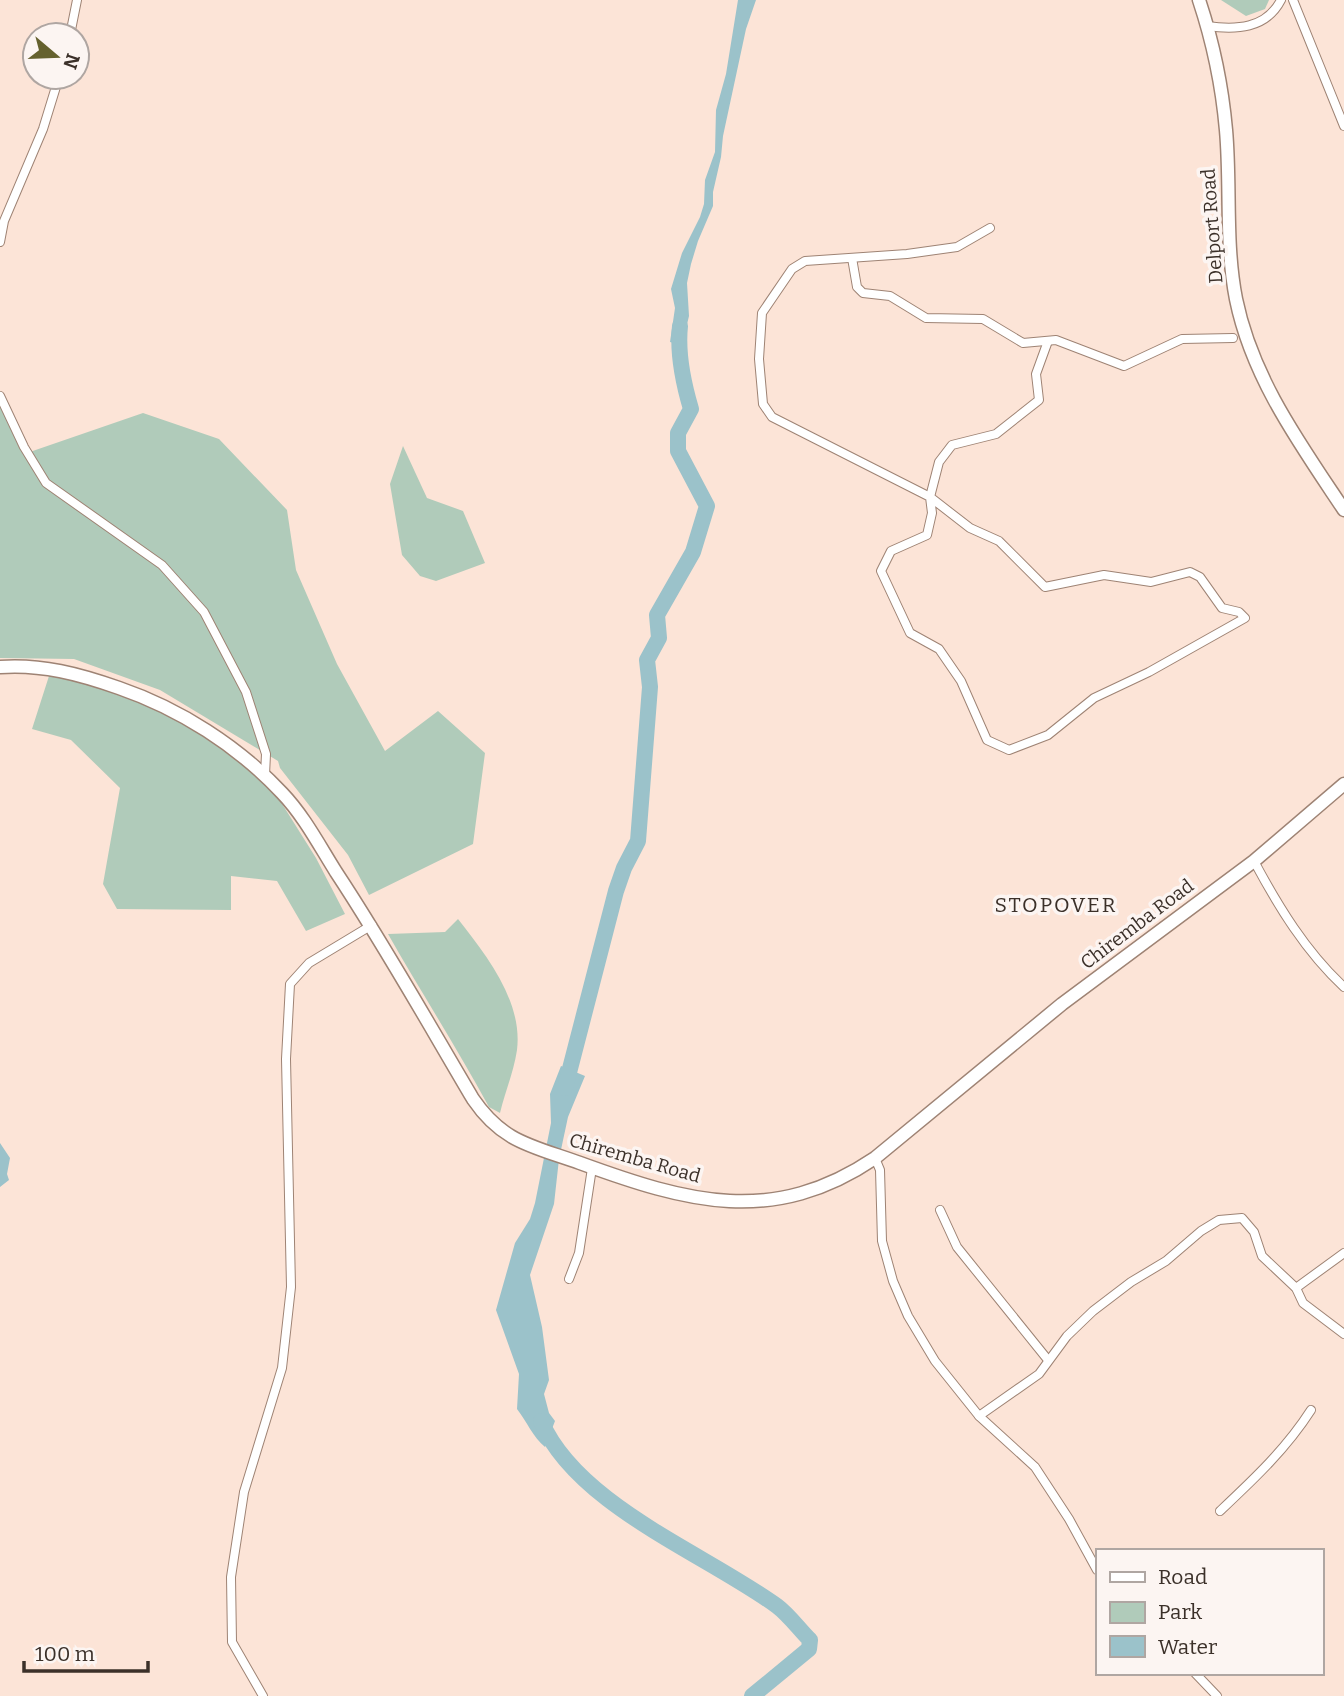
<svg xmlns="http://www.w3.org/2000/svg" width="1344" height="1696" font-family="Bitter,serif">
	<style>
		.green { fill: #b0cbba }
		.water { fill: #9bc2ca }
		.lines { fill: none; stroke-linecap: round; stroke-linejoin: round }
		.river { stroke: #9bc2ca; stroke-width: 16 }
		.street-casing { stroke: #9e8374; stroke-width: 10 }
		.secondary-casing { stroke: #9e8374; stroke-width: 15 }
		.street { stroke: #fff; stroke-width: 8 }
		.secondary { stroke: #fff; stroke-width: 12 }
		.labels { text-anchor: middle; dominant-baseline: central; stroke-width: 7; stroke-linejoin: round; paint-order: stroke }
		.street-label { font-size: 19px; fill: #3b3029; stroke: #fcf5f2 }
		.neighbourhood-label { font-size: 21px; letter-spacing: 2px; fill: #3b3029; stroke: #fcf5f2 }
	</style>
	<rect width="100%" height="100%" fill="#fce4d7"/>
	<g class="green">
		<path d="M1221,0H1269L1265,9L1246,16Z"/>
		<path d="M0,406L24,454L143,413L219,439L287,510L296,570L337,664L385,751L438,711L485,753L473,844L369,895L348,855L280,768L278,761L160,690L74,659L0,658Z"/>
		<path d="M403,446L427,498L463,511L485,563L436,581L420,576L402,555L390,484Z"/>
		<path d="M79,675L159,707L223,747L274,791L316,858L345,914L306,931L277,881L231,876V910L117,909L103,884L120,788L71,740L32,729L49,676Z"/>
		<path d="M458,919C486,955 523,1001 517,1050C514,1071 505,1092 500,1113L489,1107C457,1048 421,992 388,934L445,932Z"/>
	</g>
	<g class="water">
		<path d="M738,0H756L746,29L723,136L721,157L713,192V206L698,241L691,264L687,283L689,316L682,345L670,342L675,308L671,289L682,253L700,217L704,204L705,180L715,152L716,110L726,74Z"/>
		<path d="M561,1066L585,1076L568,1117L559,1159L554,1204L530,1275L542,1327L549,1380L544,1394L549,1413L555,1421L545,1447C533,1437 527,1422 517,1409L519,1374L496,1310L515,1243L530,1219L535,1203L551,1123L550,1094Z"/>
		<path d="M0,1143L10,1158L7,1174L9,1180L0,1187Z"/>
	</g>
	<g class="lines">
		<g class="river">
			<path d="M565,1088L616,891L624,868L638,841L650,687L647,660L659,638L657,615L693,552L707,506L678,451V433L691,409C683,382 677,354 680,326"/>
			<path d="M541,1421C577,1505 704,1553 777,1606C789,1615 799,1629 810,1640L809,1649L752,1696"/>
		</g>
		<defs>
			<g id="street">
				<path d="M1293,0L1344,126"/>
				<path d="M1207,26C1236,30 1266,29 1281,0"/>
				<path d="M70,35L77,0"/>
				<path d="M990,228L957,247L907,254L805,261L792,269L762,313L759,359L763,404L772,417L930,497L932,513L927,535L891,551L881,571L910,633L939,649L961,681L987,740L1009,750L1048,735L1094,698L1149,672L1245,618L1239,612L1222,608L1200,577L1190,572L1151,582L1104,575L1045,587L999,541L970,528L930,497L939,462L952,445L996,434L1039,400L1036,374L1048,341"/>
				<path d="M0,242L4,221L43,129L59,77"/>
				<path d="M852,258L857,287L863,293L890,296L926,318L983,319L1023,343L1056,340L1124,366L1182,339L1233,338"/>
				<path d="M0,396L24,447L46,483L162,565L204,612L246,692L266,754L265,775"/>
				<path d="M1254,861C1278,906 1306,952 1344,987"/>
				<path d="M875,1158L880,1170L882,1241L893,1281L908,1316L935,1361L979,1416L1035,1467L1069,1519L1097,1570"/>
				<path d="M940,1210L957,1247L1048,1360"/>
				<path d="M569,1279L579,1253L592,1168"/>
				<path d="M1296,1288L1344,1253"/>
				<path d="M979,1416L1039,1374L1067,1336L1093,1311L1131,1282L1166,1261L1201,1231L1219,1220L1242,1218L1254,1232L1262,1256L1296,1288L1303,1303L1344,1334"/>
				<path d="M1220,1511C1254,1479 1286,1449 1311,1410"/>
				<path d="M1195,1673L1217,1696"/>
				<path d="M263,1696L232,1642L231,1577L244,1492L282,1368L291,1287L286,1059L290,984L309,963L372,925"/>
			</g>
			<g id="secondary">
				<path d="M1199,0C1213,42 1222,85 1226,130C1231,186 1225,243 1236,299C1252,378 1300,444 1344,510"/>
				<path d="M0,667C42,664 79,674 119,688C180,709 238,746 282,793C304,816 319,845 336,872C385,946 428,1023 473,1099C503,1143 533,1146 580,1163C687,1202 773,1227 875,1158L1062,1004L1254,861L1344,784"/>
			</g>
		</defs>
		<use href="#street" class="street-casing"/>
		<use href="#secondary" class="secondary-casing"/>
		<use href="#street" class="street"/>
		<use href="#secondary" class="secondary"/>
	</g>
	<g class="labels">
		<g class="street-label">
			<text transform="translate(1212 226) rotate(-94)">Delport Road</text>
			<text transform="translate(1137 924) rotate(-37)">Chiremba Road</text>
			<text transform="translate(635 1158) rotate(16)">Chiremba Road</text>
		</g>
		<g class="neighbourhood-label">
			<text x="1056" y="905">STOPOVER</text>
		</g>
	</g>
	<rect x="1096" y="1549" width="228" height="126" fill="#fcf5f2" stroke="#afa6a2" stroke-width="2"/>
	<rect x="1110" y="1572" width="35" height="10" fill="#ffffff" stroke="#afa6a2" stroke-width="2"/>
	<text x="1158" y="1584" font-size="21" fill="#3b3029">Road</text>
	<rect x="1110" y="1602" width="35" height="21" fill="#b0cbba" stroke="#afa6a2" stroke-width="2"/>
	<text x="1158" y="1619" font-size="21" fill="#3b3029">Park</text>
	<rect x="1110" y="1636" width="35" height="21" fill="#9bc2ca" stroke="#afa6a2" stroke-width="2"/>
	<text x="1158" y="1654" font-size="21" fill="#3b3029">Water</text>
	<g transform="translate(56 56) rotate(109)"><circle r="33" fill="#fcf5f2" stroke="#afa6a2" stroke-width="2"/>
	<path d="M0-5L12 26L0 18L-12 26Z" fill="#65612e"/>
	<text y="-10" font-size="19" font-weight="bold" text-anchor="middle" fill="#3b3029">N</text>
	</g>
	<path d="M24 1661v10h124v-10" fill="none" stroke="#3b3029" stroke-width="3.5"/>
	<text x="35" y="1661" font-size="21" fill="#3b3029" stroke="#fcf5f2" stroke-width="5" paint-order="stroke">100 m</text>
</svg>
